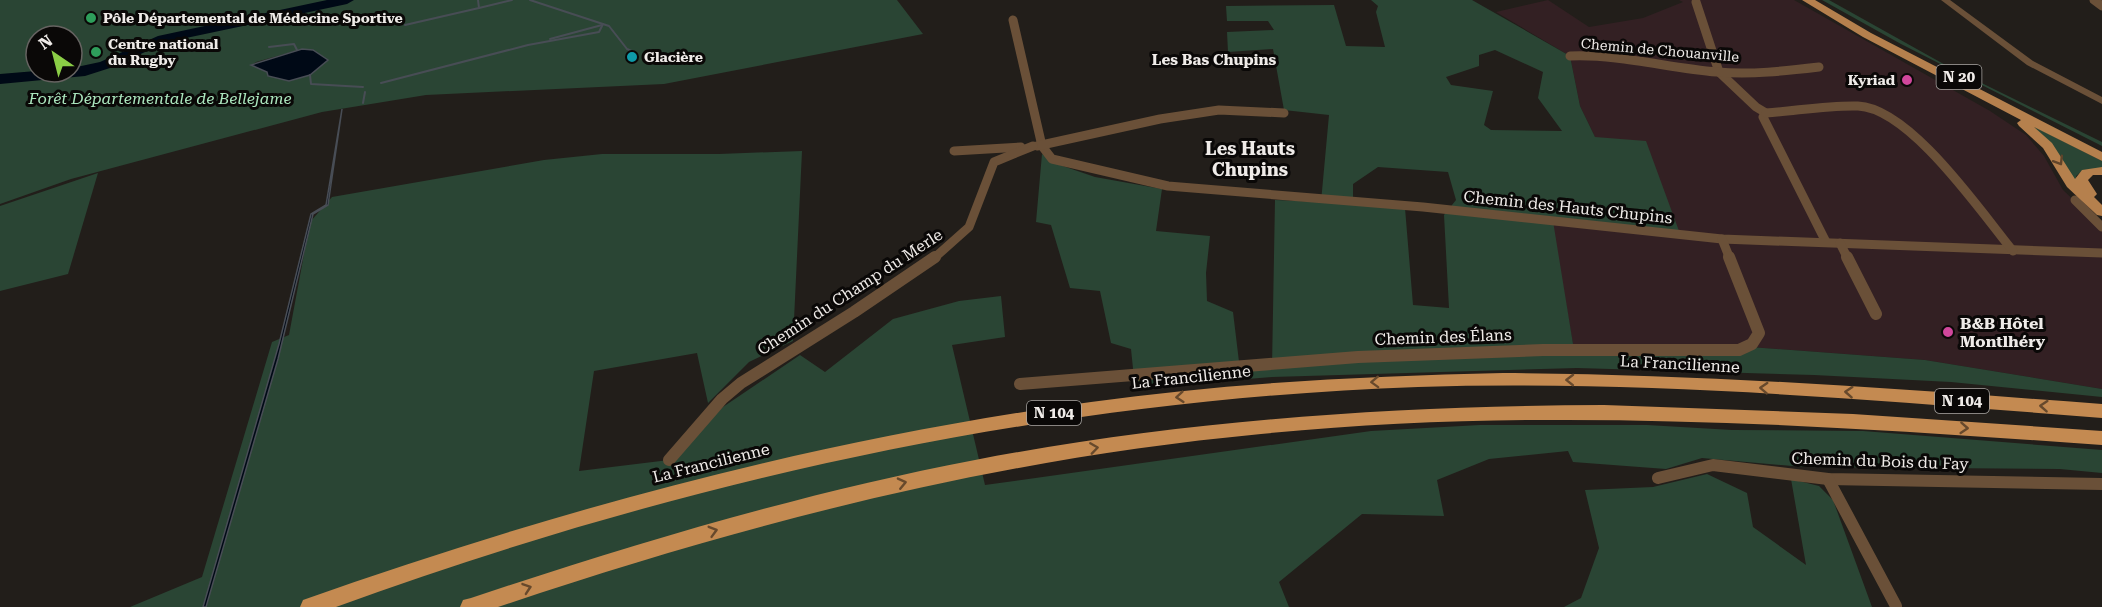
<svg xmlns="http://www.w3.org/2000/svg" width="2102" height="607" font-family="'Roboto Serif',serif">
	<style>
		.industrial { fill: #332023 }
		.green { fill: #2a4534; fill-rule: evenodd }
		.water { fill: #000916; stroke: #484d55; stroke-width: 1.5 }
		.lines { fill: none; stroke-linecap: round; stroke-linejoin: round }
		.stream { stroke: #484d55; stroke-width: 2 }
		.river { fill: #000916; fill-rule: evenodd }
		.minor-far1 { stroke: #6a5038; stroke-width: 9 }
		.minor { stroke: #6a5038; stroke-width: 12 }
		.tertiary { fill: #6a5038; fill-rule: evenodd }
		.primary { fill: #b5804d; fill-rule: evenodd }
		.trunk { fill: #c48a51; fill-rule: evenodd }
		.oneway { stroke: #60442a }
		.oneway2 { stroke: #67492c }
		.leisure-dot { fill: #2e9e5b; stroke: #0a0807; stroke-width: 2 }
		.culture-dot { fill: #0f9aa8; stroke: #0a0807; stroke-width: 2 }
		.hotel-dot { fill: #d1479c; stroke: #0a0807; stroke-width: 2 }
		.labels { text-anchor: middle; dominant-baseline: central; stroke-width: 6; stroke-linejoin: round; paint-order: stroke }
		.far-poi-label { font-size: 14px; font-weight: bold; fill: #efebe8; stroke: #0a0807; text-anchor: start }
		.far-street-label { font-size: 14px; fill: #efebe8; stroke: #0a0807 }
		.far-neighbourhood-label { font-size: 15px; font-weight: bold; fill: #efebe8; stroke: #0a0807 }
		.shield { fill: #0a0807; stroke: #aaa7a4; stroke-width: 1.5 }
		.shield-label { font-size: 15px; font-weight: bold; fill: #efebe8 }
		.park-label { font-size: 16px; font-style: italic; fill: #abe6be; stroke: #0a0807 }
		.street-label { font-size: 16px; fill: #efebe8; stroke: #0a0807 }
		.poi-label { font-size: 16px; font-weight: bold; fill: #efebe8; stroke: #0a0807; text-anchor: start }
		.neighbourhood-label { font-size: 18px; font-weight: bold; fill: #efebe8; stroke: #0a0807 }
	</style>
	<rect width="100%" height="100%" fill="#221e1a"/>
	<path class="industrial" d="M1548,0L1589,27L1643,18L1683,2L1679,0H1794L1990,111L2026,135L2044,156L2063,190L2102,227V389L1925,360L1750,347L1574,350L1552,225L1595,137L1580,106L1570,56L1496,12Z"/>
	<g class="green">
		<path d="M0,0H897L923,34L664,84L426,95L322,112L71,179L0,204ZM36,36H72V72H36ZM302,49L268,76L267,72L252,65L256,62Z"/>
		<path d="M1371,0H1472L1570,56L1580,106L1595,137L1646,141L1679,231L1553,221L1574,350L1750,347L1925,360L2102,389V397L1951,382L1814,375L1577,368L1272,377L1135,388L1131,349L1111,343L1100,291L1070,288L1051,225L1036,222L1042,154L1057,164L1095,177L1162,189L1156,231L1210,236L1206,273L1207,301L1233,312L1240,370L1272,367L1275,200L1321,202L1329,115L1284,110L1273,49L1228,52L1227,32L1274,30L1268,21H1227L1226,6L1334,5L1346,46L1385,47L1376,12L1378,6ZM1495,50L1543,72L1538,98L1562,131L1491,130L1484,125L1493,91L1451,85L1446,77L1479,66V55ZM1378,167L1448,172L1456,200L1444,215L1449,308L1413,305L1405,208L1353,203V184Z"/>
		<path d="M1822,0H1829L1949,67L2102,142V146L1901,44Z"/>
		<path d="M2027,123L2102,161V169L2083,170L2076,176V182L2087,197Z"/>
		<path d="M802,151L793,341L749,362L708,403L697,353L594,371L579,471L669,460L723,407L800,355L825,372L893,319L959,301L1001,296L1005,337L952,345L985,485L1371,431L1480,425H1647L1732,430L1863,431L2102,450V473L2060,469L1804,467L1702,458L1666,469L1573,462L1568,451L1489,459L1437,480L1444,516L1362,514L1279,582L1289,607H130L202,577L272,342L289,335L310,222L332,197L544,160L602,154H719Z"/>
		<path d="M98,173L68,274L0,291V206Z"/>
		<path d="M1707,474L1747,493L1753,527L1806,565L1791,479L1819,486L1833,500L1872,607H1564L1581,598L1599,548L1585,490L1653,487Z"/>
	</g>
	<g class="water">
		<path d="M302,49L313,50L328,60L310,75L289,81L268,76L267,72L251,65Z"/>
		<path d="M342,109L328,205L313,214L278,359L206,607H203L279,344L311,214L326,205Z"/>
	</g>
	<g class="lines">
		<g class="stream">
			<path d="M478,0L479,8L512,0"/>
			<path d="M530,0L609,26L627,49L634,52"/>
			<path d="M405,25L479,8"/>
			<path d="M550,39L602,25"/>
			<path d="M269,47L294,44L297,50"/>
			<path d="M310,75L311,84L363,87"/>
			<path d="M381,83L528,45L599,32L603,24"/>
			<path d="M363,103L365,92"/>
		</g>
		<path class="river" d="M327,0H354L347,4L167,42L110,68L85,76L0,84V74L36,71L72,72V68L100,62L158,36Z"/>
		<g class="minor-far1">
			<path d="M2094,0L2102,6"/>
			<path d="M1696,2L1719,72L1756,107L1766,113L1763,117L1826,242"/>
			<path d="M1013,20L1042,146L1052,159L1168,186L1423,207L1722,239L2102,253"/>
			<path d="M1570,56C1620,54 1668,68 1717,72C1751,75 1785,71 1819,67"/>
			<path d="M1766,113C1796,111 1828,105 1858,106C1910,108 1981,212 2013,251"/>
			<path d="M1037,146L1160,119L1219,110L1284,113"/>
			<path d="M954,151L1021,147"/>
			<path d="M2075,200L2102,227"/>
			<path d="M1722,239L1730,259"/>
			<path d="M1840,243L1848,259"/>
			<path d="M933,259L969,227L994,162L1033,146"/>
		</g>
		<g class="minor">
			<path d="M1847,257L1876,314"/>
			<path d="M1020,384L1358,357L1543,350H1739L1752,344L1759,333L1729,257"/>
			<path d="M669,460L722,399L741,383L854,312L935,257"/>
			<path d="M1658,478L1713,465L1828,479L2102,484"/>
			<path d="M1828,479L1896,606"/>
		</g>
		<path class="tertiary" d="M1941,0H1950L2033,61L2102,97V104L2027,65Z"/>
		<path class="primary" d="M1802,0H1815L1871,33L2102,152V161L2034,127L2052,143L2075,179L2082,170L2102,167V175H2093L2088,180L2097,194L2094,197L2102,205V216L2097,215L2067,187L2043,148L2019,126L2017,123L2021,120L1863,37Z"/>
		<g class="trunk">
			<path d="M1503,373C1703,374 1902,389 2102,404V418C1875,400 1646,380 1418,387C1047,400 684,480 336,607H300L303,600C559,509 821,439 1091,402C1227,383 1365,376 1503,373Z"/>
			<path d="M1604,405L1853,414L2102,431V445C1822,425 1542,406 1261,434C997,459 750,522 498,607H460L463,600L471,598C636,543 803,493 975,460C1182,420 1393,406 1604,405Z"/>
		</g>
	</g>
	<defs><path id="oneway-chevron" d="M-2-3.5L2.5 0L-2 3.5" fill="none" stroke-width="1.6" stroke-linecap="round" stroke-linejoin="round" transform="scale(1.5)"/></defs>
	<use class="oneway" href="#oneway-chevron" transform="translate(2059 161) rotate(58)"/>
	<g class="oneway2">
		<use href="#oneway-chevron" transform="translate(1570 380) rotate(-179)"/>
		<use href="#oneway-chevron" transform="translate(1375 382) rotate(178)"/>
		<use href="#oneway-chevron" transform="translate(1764 388) rotate(-177)"/>
		<use href="#oneway-chevron" transform="translate(1849 392) rotate(-176)"/>
		<use href="#oneway-chevron" transform="translate(1180 397) rotate(175)"/>
		<use href="#oneway-chevron" transform="translate(2044 406) rotate(-176)"/>
		<use href="#oneway-chevron" transform="translate(1964 428) rotate(4)"/>
		<use href="#oneway-chevron" transform="translate(1094 448) rotate(-8)"/>
		<use href="#oneway-chevron" transform="translate(902 483) rotate(-13)"/>
		<use href="#oneway-chevron" transform="translate(713 531) rotate(-16)"/>
		<use href="#oneway-chevron" transform="translate(527 588) rotate(-19)"/>
	</g>
	<g class="leisure-dot">
		<circle cx="91" cy="18" r="6"/>
		<circle cx="96" cy="52" r="6"/>
	</g>
	<circle class="culture-dot" cx="632" cy="57" r="6"/>
	<g class="hotel-dot">
		<circle cx="1907" cy="80" r="6"/>
		<circle cx="1948" cy="332" r="6"/>
	</g>
	<g class="labels">
		<g class="far-poi-label">
			<text x="103" y="18">Pôle Départemental de Médecine Sportive</text>
			<text x="108" y="44">Centre national<tspan x="108" dy="16">du Rugby</tspan></text>
			<text x="644" y="57">Glacière</text>
			<text x="1895" y="80" text-anchor="end">Kyriad</text>
		</g>
		<g class="far-street-label">
			<text transform="translate(1660 50) rotate(5)">Chemin de Chouanville</text>
		</g>
		<g class="far-neighbourhood-label">
			<text x="1214" y="60">Les Bas Chupins</text>
		</g>
		<g class="shield">
			<rect x="1936.5" y="65" width="45" height="24" rx="4.5"/>
			<rect x="1935" y="389" width="54" height="24" rx="4.5"/>
			<rect x="1027" y="401" width="54" height="24" rx="4.5"/>
		</g>
		<g class="shield-label">
			<text x="1959" y="77">N 20</text>
			<text x="1962" y="401">N 104</text>
			<text x="1054" y="413">N 104</text>
		</g>
		<g class="park-label">
			<text x="160" y="98">Forêt Départementale de Bellejame</text>
		</g>
		<g class="street-label">
			<text transform="translate(1568 207) rotate(6)">Chemin des Hauts Chupins</text>
			<text transform="translate(850 292) rotate(-33)">Chemin du Champ du Merle</text>
			<text transform="translate(1443 337) rotate(-2)">Chemin des Élans</text>
			<text transform="translate(1680 364) rotate(3)">La Francilienne</text>
			<text transform="translate(1191 377) rotate(-6)">La Francilienne</text>
			<text transform="translate(1880 461) rotate(2)">Chemin du Bois du Fay</text>
			<text transform="translate(711 463) rotate(-14)">La Francilienne</text>
		</g>
		<g class="poi-label">
			<text x="1960" y="323">B&amp;B Hôtel<tspan x="1960" dy="18">Montlhéry</tspan></text>
		</g>
		<g class="neighbourhood-label">
			<text x="1250" y="148">Les Hauts<tspan x="1250" dy="21">Chupins</tspan></text>
		</g>
	</g>
	<g transform="translate(54 54) rotate(325)"><circle r="28" fill="#0a0807" stroke="#666361" stroke-width="1.5"/>
	<path d="M0-4.5L10 22L0 15L-10 22Z" fill="#8bce46"/>
	<text y="-9" font-size="16" font-weight="bold" text-anchor="middle" fill="#efebe8">N</text>
	</g>
</svg>
